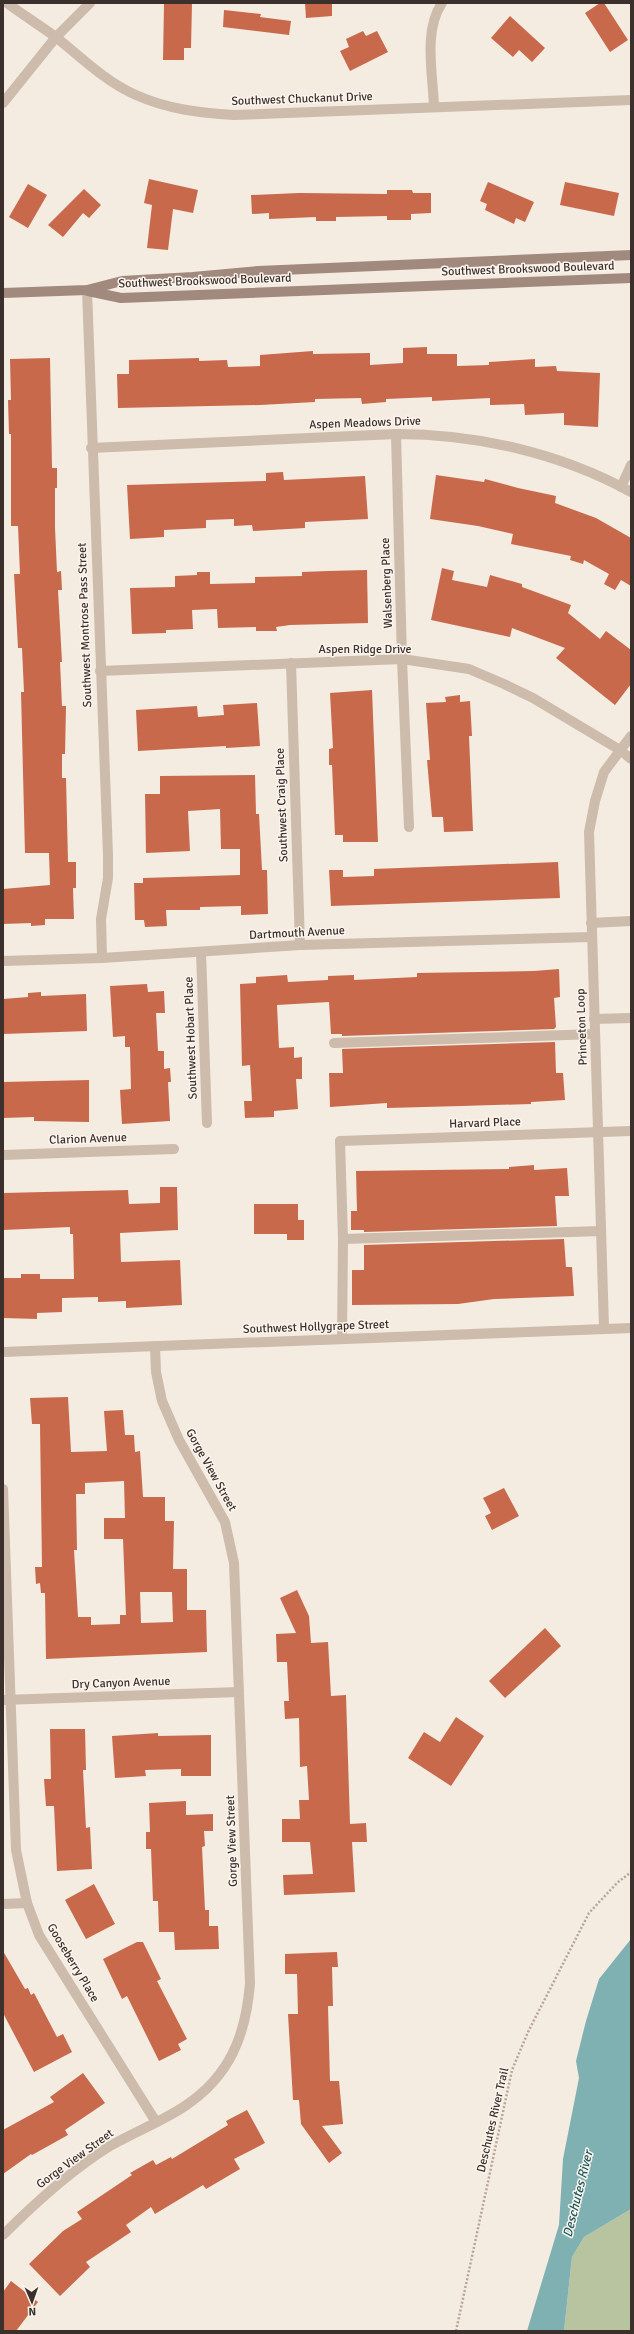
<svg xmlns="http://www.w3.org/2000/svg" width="634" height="2334" font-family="Signika,sans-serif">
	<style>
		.green { fill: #b8c4a0 }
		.water { fill: #7fb0b2 }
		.building { fill: #c8694b; fill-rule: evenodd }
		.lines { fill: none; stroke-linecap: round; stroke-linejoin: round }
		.path { stroke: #b9a596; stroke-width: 2.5; stroke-dasharray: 2 2; stroke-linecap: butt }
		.lane { stroke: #cdbbac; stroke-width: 10 }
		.street { stroke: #cdbbac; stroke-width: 10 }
		.secondary { stroke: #a18a7d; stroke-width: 10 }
		.labels { text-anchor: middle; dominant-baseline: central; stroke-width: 3; stroke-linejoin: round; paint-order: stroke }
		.street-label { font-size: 12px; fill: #3b302b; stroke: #fbf5ee }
		.water-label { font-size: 13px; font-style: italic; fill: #1f5a5e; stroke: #fbf5ee }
	</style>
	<rect width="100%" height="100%" fill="#f4ebe1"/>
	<path class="green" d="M631,2209V2331H564L572,2257L584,2237Z"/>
	<path class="water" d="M631,1939V2209L584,2237L572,2257L564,2331H527L559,2225L563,2159L579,2078L576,2061L586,2021L599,1979Z"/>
	<g class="building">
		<path d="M172,3H192L191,48H184V60H163L164,4Z"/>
		<path d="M305,3H332V16L306,18Z"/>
		<path d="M600,3H604L628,40L610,52L585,13Z"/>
		<path d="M224,10L261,14L260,17L291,21L289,35L223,27Z"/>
		<path d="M510,16L545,48L532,62L519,50L513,57L491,38Z"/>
		<path d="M363,31L366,36L377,31L388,52L350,71L340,51L349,47L346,39Z"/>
		<path d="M149,179L198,190L193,213L173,209L168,250L147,248L152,205L144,203Z"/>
		<path d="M488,182L534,202L525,222L516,218L514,224L485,210L487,204L480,201Z"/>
		<path d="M565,182L619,193L614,216L560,205Z"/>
		<path d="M28,184L47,195L28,228L9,217Z"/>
		<path d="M84,189L101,205L89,218L83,213L63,237L48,225Z"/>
		<path d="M387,190H412L413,193H431V213L411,214V220H387V216L336,217V221H316V217L269,219V213L252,214L251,195L299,193L387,194Z"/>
		<path d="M427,347V354H457V366L489,365V362L535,359V367L556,366L557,371L600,373L598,427L564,425V413L525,415L524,404L490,405V398L432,401V397L386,399V402L362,404L361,398L315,399V402L260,405L118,408L117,374H129V360L199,358V361L227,360L228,367L260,366V355L313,351V354L370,353V365L403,363V348Z"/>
		<path d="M50,358L52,468H57V488H55V528L57,572L61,571L62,590H58L62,662H60L62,706H66L65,754H62V778H66L68,862H76V888H73L74,919H45V925L31,926V923L3,924V889L50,885L49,853H25L21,692H24L22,648H18L14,574H20L18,526H11V434H9L8,400H11L10,359Z"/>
		<path d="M283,472L284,480L365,476L368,519L305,522V528L253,531L252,525L234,526V519L206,520V528L164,530V537L130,539L127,485L266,481V473Z"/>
		<path d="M436,475L484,482L485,479L518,488L556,496L555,503L596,518L631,538V586L621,580L615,590L604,584L609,574L584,560L583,564L570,560L571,556L511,544L513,534L478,526L430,519Z"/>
		<path d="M442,568L454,571L452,580L487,587L490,575L522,584V587L571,605L568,613L600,639L606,631L631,650V684L615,705L556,658L565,648L512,628L510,637L431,620Z"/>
		<path d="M367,570L368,623L290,625L276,627L277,631H256V627L218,628L217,609L192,610L193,629L166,630V633L132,634L130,588L175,587V576L197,575V572H210V584L255,583V577L302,576V572L328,571Z"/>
		<path d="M372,690L378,842H343V835H335L332,765H329V749L333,748L330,693Z"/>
		<path d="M460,695V702L470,701L472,736H469L473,831L444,832L443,817H432L427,760H430L426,703L446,702L445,697Z"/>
		<path d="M257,703L260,746L226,748V746L138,751L136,710L197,706L198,717L224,715L223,705Z"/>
		<path d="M255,775L256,814H259L262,870H267L268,914L241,915V906L200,907V910H166L167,926L145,927L144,920H135L134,883H143V878L240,875V849H221L220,809L188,811L190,851L146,853L145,794H160V776Z"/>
		<path d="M558,862L560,898L331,906L329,870H343V877L374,876V869Z"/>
		<path d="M559,969L560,997L554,998L556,1027L554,1029L342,1036V1034H331L329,1002L277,1005L279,1048L294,1047V1058L302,1057V1079H296L298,1109L274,1111V1117L245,1118L244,1101H252L250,1065L242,1066L240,984L256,983V977L287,975L288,982L328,980V976L354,975V980L417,977V973L534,971Z"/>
		<path d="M147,984L148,992L164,991L165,1013H156L158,1051H164V1069L170,1068L171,1082H168L170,1121L122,1124L120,1090L131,1089L130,1047H125V1036L113,1037L110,986Z"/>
		<path d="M41,992V996L86,994L87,1031L3,1034V999L28,997V993Z"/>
		<path d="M555,1042L556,1073H563L565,1100L531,1102V1104L461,1106L387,1108V1103L330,1107L329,1073H343L342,1049Z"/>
		<path d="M89,1080V1122L34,1121V1117L3,1118V1082Z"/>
		<path d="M534,1165V1170L567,1168L569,1196H555L557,1226L364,1232V1230H351V1211H357L356,1171L509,1169V1167Z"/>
		<path d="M160,1187H177L178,1230L120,1233L121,1262L180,1260L182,1305L126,1308V1301L98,1302V1297L62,1298V1312L37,1313V1319L3,1318V1278H21V1274H40V1279H74L73,1234H70V1227L3,1230V1193L128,1190L129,1204L160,1203Z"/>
		<path d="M254,1204H298V1220H304V1240H287V1234H254Z"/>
		<path d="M564,1239L566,1267H572L574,1296L494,1299L458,1304L352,1305V1270H364V1245Z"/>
		<path d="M68,1397L71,1452L107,1451L104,1411L123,1410L125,1435H134L135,1452L140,1451L143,1497H165V1521H174L173,1569H187V1610H206L207,1652L46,1659L45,1593H41L40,1583L36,1584L35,1567H42L40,1424H32L30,1398ZM124,1481L125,1518H104V1539H123L126,1615H120V1624L91,1625V1617H78L74,1550H77L76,1494H85V1483ZM140,1592H172L173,1622L141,1623Z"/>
		<path d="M504,1488L519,1516L492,1530L485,1516L491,1513L483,1498Z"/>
		<path d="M297,1590L309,1616L311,1643L328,1642L331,1696L346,1695L350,1824L366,1823L367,1842H352L355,1892L284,1895L283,1875L313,1874L310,1842H282V1819H300L299,1800H309L307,1766L300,1767L299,1718L285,1719L284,1701H289L287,1662H277L276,1634L296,1633L280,1598Z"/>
		<path d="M545,1628L561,1646L505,1698L489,1681Z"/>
		<path d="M456,1717L484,1736L451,1786L408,1758L424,1732L440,1742Z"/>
		<path d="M50,1729H85L86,1770H83L86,1828L90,1827L92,1869L57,1871L54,1806H46L44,1779H51Z"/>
		<path d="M158,1733V1736L211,1735V1776H181V1769L145,1770L146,1776L115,1778L112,1736Z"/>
		<path d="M186,1801V1815L213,1814V1831H204L205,1846L202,1847L205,1910H209V1926H218L219,1949L175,1950L174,1932H159L158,1901H153L151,1849H146V1832H150L149,1803Z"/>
		<path d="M94,1884L115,1924L86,1939L65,1900Z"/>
		<path d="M137,1942H143L161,1979L157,1981L187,2039L178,2044L181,2050L159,2061L127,1996L122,1999L103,1959Z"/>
		<path d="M3,1951L25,1989L28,1988L31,1995L34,1993L57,2037L63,2034L72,2052L34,2072L3,2013Z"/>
		<path d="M337,1952L338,1967H332L333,2006H328L330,2081H339L343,2124L322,2126L342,2153L329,2163L301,2124L299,2100H293L288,2014H298L297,1974H285V1954Z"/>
		<path d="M83,2073L105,2103L65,2130L68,2135L32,2155L31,2154L3,2174V2130L54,2102L50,2097Z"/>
		<path d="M247,2110L265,2143L234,2159L240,2169L206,2189L203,2185L155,2214L151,2207L126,2225L131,2232L86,2262L90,2267L60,2296L29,2264L63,2231L82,2219L77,2212L132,2175L130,2173L153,2160L156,2165L171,2157L172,2159L228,2125L226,2121Z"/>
		<path d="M11,2281L38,2302L16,2331H3V2292Z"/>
	</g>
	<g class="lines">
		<path class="path" d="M456,2331L512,2070L528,2032L589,1913L617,1883L631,1872"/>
		<g class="lane">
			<path d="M402,659L409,827"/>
			<path d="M591,923L631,921"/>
			<path d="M594,1019L631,1018"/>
			<path d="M334,1043L595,1034"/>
			<path d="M340,1141L343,1239L342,1339"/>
			<path d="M343,1239L601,1231"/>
		</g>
		<g class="street">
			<path d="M7,3C23,15 41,26 57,38C82,58 106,82 136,95C167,109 200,113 234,115L631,100"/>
			<path d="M3,103L56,37L90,3"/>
			<path d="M434,107C433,74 423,31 442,3"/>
			<path d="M87,290L108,855V878L101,919L102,958"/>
			<path d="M396,434L402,659"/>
			<path d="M91,448L396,434C477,434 560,453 631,492"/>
			<path d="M621,487L631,465"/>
			<path d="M291,663L300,945"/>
			<path d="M100,671L402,659L469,669L504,684L533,698L620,750L631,759"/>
			<path d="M201,952L207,1123"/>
			<path d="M3,961L102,958L300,945L592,937"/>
			<path d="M340,1141L631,1131"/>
			<path d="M3,1155L174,1149"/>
			<path d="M604,1328L589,832L595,801L604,772L631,736"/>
			<path d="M3,1352L631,1328"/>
			<path d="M3,1489L16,1850L27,1903L39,1935L156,2122"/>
			<path d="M3,1700L239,1692"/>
			<path d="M3,1904L27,1903"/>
			<path d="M3,2235C35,2203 71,2170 110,2146C134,2132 161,2122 185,2106C230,2076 246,2035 250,1983L234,1563L225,1522L179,1440L162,1401L156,1372L155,1346"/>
		</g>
		<g class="secondary">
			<path d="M88,291L121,298L631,278"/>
			<path d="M3,293L87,290L122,281L193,277L258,271L631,255"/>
		</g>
	</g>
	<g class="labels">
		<g class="street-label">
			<text transform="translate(302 99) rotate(-2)">Southwest Chuckanut Drive</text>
			<text transform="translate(528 269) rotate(-2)">Southwest Brookswood Boulevard</text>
			<text transform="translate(205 281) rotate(-2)">Southwest Brookswood Boulevard</text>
			<text transform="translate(365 423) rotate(-2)">Aspen Meadows Drive</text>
			<text transform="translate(387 583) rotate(-92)">Walsenberg Place</text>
			<text transform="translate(85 625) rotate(-92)">Southwest Montrose Pass Street</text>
			<text x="365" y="649">Aspen Ridge Drive</text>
			<text transform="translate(282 805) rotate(-92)">Southwest Craig Place</text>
			<text transform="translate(297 933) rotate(-3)">Dartmouth Avenue</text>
			<text transform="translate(582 1027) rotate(-92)">Princeton Loop</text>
			<text transform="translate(191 1038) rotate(-92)">Southwest Hobart Place</text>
			<text transform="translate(485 1123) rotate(-2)">Harvard Place</text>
			<text transform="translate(88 1139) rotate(-2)">Clarion Avenue</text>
			<text transform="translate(316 1327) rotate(-2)">Southwest Hollygrape Street</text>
			<text transform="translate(211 1470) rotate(61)">Gorge View Street</text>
			<text transform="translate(121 1683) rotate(-2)">Dry Canyon Avenue</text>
			<text transform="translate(232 1841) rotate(-92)">Gorge View Street</text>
			<text transform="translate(73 1963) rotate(59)">Gooseberry Place</text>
			<text transform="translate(493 2120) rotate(-77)">Deschutes River Trail</text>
			<text transform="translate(75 2159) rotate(-36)">Gorge View Street</text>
		</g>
		<g class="water-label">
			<text transform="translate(578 2194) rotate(-76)">Deschutes River</text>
		</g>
	</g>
	<rect width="634" height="2334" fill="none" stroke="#3b302b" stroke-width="8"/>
	<g transform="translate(32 2302) rotate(178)" stroke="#fbf5ee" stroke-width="3" paint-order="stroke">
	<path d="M0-3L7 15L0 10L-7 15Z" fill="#3b302b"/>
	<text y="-6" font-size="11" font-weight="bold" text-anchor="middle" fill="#3b302b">N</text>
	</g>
</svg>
